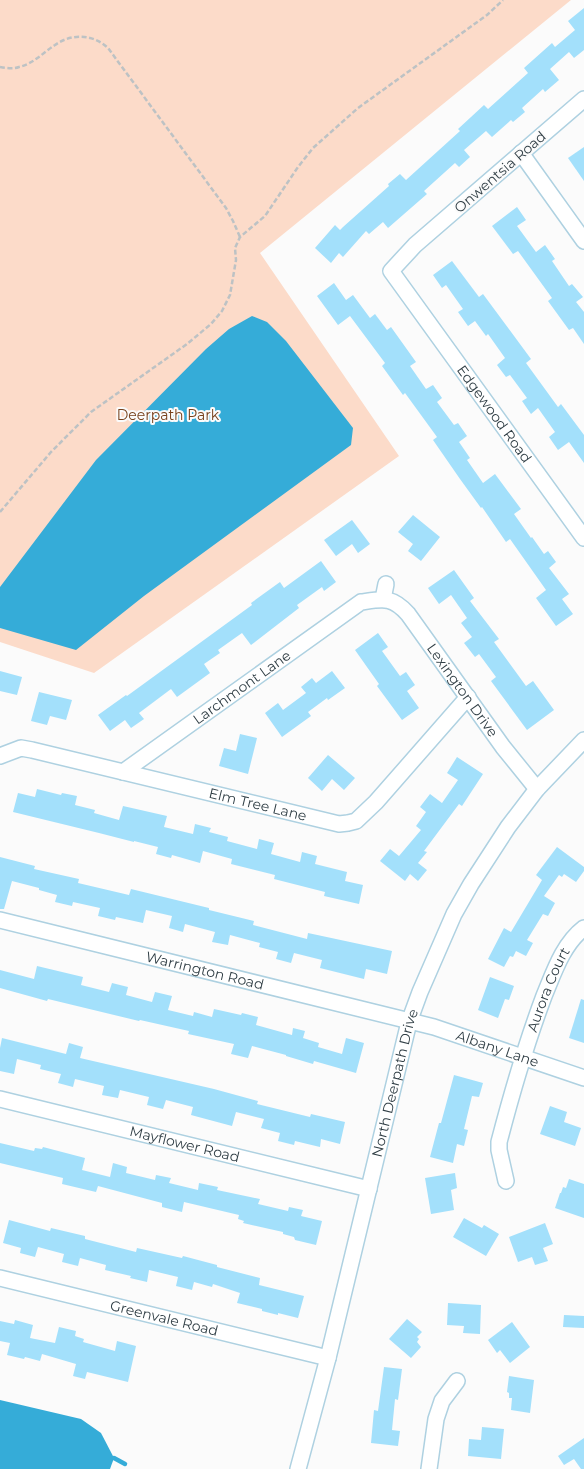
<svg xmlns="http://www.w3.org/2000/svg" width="584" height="1469" font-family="Montserrat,sans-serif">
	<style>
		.green { fill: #fcdbc9 }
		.water { fill: #35acd8 }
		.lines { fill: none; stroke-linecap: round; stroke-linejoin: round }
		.stream { stroke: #35acd8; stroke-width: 4.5 }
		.building { fill: #a3e0fb }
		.minor-casing { stroke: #aed1e1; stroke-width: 18 }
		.path { stroke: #bdc2c4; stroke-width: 2.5; stroke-dasharray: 5 2.5; stroke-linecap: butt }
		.minor { stroke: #fff; stroke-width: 15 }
		.labels { text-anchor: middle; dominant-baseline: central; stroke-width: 4; stroke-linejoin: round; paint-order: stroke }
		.street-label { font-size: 14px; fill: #313f46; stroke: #fbfbfb }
		.park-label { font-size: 14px; fill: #77411c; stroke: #fbfbfb }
	</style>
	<rect width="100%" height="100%" fill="#fbfbfb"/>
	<path class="green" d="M0,0H571L260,253L399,456L94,673L0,642Z"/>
	<g class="water">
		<path d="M252,316L267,322L286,341L353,428L351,445L144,596L76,650L0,628V587L96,460L206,349L229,329Z"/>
		<path d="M0,1400L81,1419L101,1433L114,1458L110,1469H0Z"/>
	</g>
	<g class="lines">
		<path class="stream" d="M114,1458L125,1464"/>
	</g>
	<g class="building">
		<path d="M584,8V50L574,58L569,52L550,69L559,80L545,92L543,89L522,108L525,112L513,122L511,120L492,137L486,131L464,150L470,157L459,167L455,163L424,191L427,194L388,228L383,222L369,234L366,231L343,257L339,253L331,263L315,248L335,225L340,230L343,227L389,186L388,184L400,174L406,180L460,131L458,129L484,105L488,109L528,73L524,68L552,43L555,47L575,30L568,21Z"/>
		<path d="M584,147V181L568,158Z"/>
		<path d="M517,207L526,220L517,226L536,252L545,245L555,259L552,261L569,286L572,284L583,297L576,302L584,312V344L573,328L569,330L548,301L552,298L518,251L513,254L492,226Z"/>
		<path d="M452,261L479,297L483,294L531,359L526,363L558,407L561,404L584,435V463L569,442L558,450L549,437L555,432L538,408L531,414L522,401L527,398L510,375L506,377L497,365L505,358L488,334L486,336L475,321L468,326L458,312L463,309L446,285L442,288L433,275Z"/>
		<path d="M334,283L346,300L353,295L370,318L375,314L387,330L391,327L416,362L410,366L426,389L433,385L442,398L437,402L454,425L458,423L467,436L459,442L470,458L467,460L483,483L495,474L521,509L514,514L531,538L532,537L544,554L548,551L556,562L549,568L569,594L562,599L573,614L556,626L536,598L546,590L510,539L506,542L482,507L481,508L460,479L433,440L437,437L405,393L403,395L382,366L385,363L350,316L338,325L317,296Z"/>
		<path d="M413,515L440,537L421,561L408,551L413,544L398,532Z"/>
		<path d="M352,520L370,544L358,553L352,544L336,556L324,540Z"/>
		<path d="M321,561L336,582L324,591L322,587L297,605L299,608L251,645L242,633L218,650L220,653L204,664L210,673L177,697L171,689L139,713L144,719L131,728L125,720L110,731L98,715L126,695L127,696L252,605L251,603L280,582L284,588Z"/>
		<path d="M454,570L474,598L470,601L499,639L494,642L526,686L533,681L554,710L527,730L491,681L496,677L479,654L475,657L464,643L472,637L461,623L467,618L451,595L439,604L428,588Z"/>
		<path d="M378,633L388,647L382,651L400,676L406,672L415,685L407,691L419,708L402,720L377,686L379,684L355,650Z"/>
		<path d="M0,671L22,677L17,695L0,691Z"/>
		<path d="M332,671L345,688L328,700L327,698L308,712L311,716L282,737L265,713L278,703L283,710L306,693L301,687L312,678L316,683Z"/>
		<path d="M39,692L72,700L66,720L50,716L47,725L31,721Z"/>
		<path d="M240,734L257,738L248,774L219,766L224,748L236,751Z"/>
		<path d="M328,755L355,778L344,790L332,779L322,791L308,778Z"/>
		<path d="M457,757L483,774L462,806L459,804L424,851L427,852L418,863L427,870L418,881L410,874L405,881L380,861L390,849L399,856L421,830L416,826L426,812L420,807L430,794L442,803L458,780L447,773Z"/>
		<path d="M37,789L61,795L62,793L77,796L75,805L95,810L94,813L119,820L123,806L167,816L164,827L193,834L195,824L211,828L209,832L228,837L227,841L257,849L259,839L274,843L271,854L300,862L302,852L317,856L315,864L347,872L345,881L363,885L359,904L324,896L325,892L274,879L275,875L231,864L232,859L203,851L200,863L172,855L171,858L156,854L158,847L134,841V842L99,833L13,812L18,793L35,797Z"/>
		<path d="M557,847L584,867V871L576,882L564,874L562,877L559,875L544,896L555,903L548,916L543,914L527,940L533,943L526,956L516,951L513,957L510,956L504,967L488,959L504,928L511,932L542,880L536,875Z"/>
		<path d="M0,857L35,866L34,869L79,879L78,883L129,895L131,889L209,908V910L254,921L253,925L307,939L308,933L392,951L387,974L366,969L364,979L320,968L322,960L294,953L291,963L276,959L278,952L259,947L260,943L230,935L228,945L212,942L215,932L185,924L183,932L169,928L172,916L146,910L143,923L116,917L115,920L98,916L100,908L73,902L72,906L55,902L57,895L39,890V888L12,881L4,909H0Z"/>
		<path d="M37,966L83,977L81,985L109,992L112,983L128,987L126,995L152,1002L155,992L172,996L168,1010L193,1016L194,1012L212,1017L214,1009L241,1015L242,1013L258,1017L256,1025L292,1035L293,1028L305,1031L303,1038L319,1043L318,1047L342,1054L346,1038L364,1043L356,1073L314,1061L313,1064L286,1056V1055L252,1046L248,1058L231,1054L234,1044L188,1034L189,1031L140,1020L139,1021L48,999L47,1001L0,988V970L34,979Z"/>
		<path d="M490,977L514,986L509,1000L505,999L498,1018L478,1010Z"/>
		<path d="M581,999L584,1000V1043L569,1038Z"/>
		<path d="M2,1038L66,1054L69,1043L83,1047L80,1058L214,1089L258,1101L257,1104L310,1117L311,1114L345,1122L340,1144L321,1139L320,1147L295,1141L294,1145L278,1141L280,1133L261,1128L264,1119L236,1112L232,1126L191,1115L193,1107L166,1100L163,1109L147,1105L149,1097L120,1090L118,1098L102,1095L104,1086L75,1079L73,1087L58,1083L61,1074L40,1069L41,1065L17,1059L14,1074L0,1071V1048Z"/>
		<path d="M454,1075L483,1083L479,1097L472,1096L464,1129L468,1130L464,1146L457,1144L453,1163L430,1157L439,1123H441Z"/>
		<path d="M550,1106L567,1112L564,1122L581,1128L575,1146L540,1134Z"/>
		<path d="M0,1143L34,1151L35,1148L42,1149L43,1147L85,1158L82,1170L110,1177L113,1163L127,1167L126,1173L155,1180L156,1175L171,1178L169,1183L198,1190L199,1183L218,1187L217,1190L260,1199L258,1204L288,1211L289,1207L303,1210L301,1216L322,1221L316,1245L295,1240L294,1237L283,1234V1232L243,1223L244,1221L238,1219L239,1215L184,1202L182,1212L162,1207V1203L98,1186L96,1192L62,1184L63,1178L0,1163Z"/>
		<path d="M455,1173L457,1188L451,1190L454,1210L431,1214L425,1178Z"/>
		<path d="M569,1179L584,1184V1218L555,1208L560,1193H561L563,1187L566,1188Z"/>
		<path d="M464,1218L482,1228L484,1225L499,1234L486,1256L453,1237Z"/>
		<path d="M9,1220L50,1231L51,1228L85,1236V1239L136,1252L137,1248L182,1258L183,1256L217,1265V1267L260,1278L259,1285L304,1296L298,1318L278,1313V1315L262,1311V1309L237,1303L240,1293L213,1284L212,1287L194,1282L192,1290L176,1286L178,1277L149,1270L147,1282L130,1278L131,1276L105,1270L106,1265L80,1258L78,1266L62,1262L64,1254L38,1247L35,1257L20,1253L21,1248L3,1243Z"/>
		<path d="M545,1223L553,1244L543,1248L548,1261L535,1265L532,1257L518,1262L509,1237Z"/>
		<path d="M448,1303L481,1305L480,1334L463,1333L464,1326L447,1325Z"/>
		<path d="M564,1315L584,1316V1328L563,1327Z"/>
		<path d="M407,1319L422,1332L417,1337L419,1339L417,1342L421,1347L411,1358L389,1339Z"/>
		<path d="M15,1320L33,1325L30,1338L55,1343L59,1327L76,1331L75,1336L84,1339L83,1342L115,1351L117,1341L136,1346L128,1382L87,1372L85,1379L73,1376L76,1364L42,1354L40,1361L25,1357L24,1359L7,1355L10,1343L0,1341V1321L14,1324Z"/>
		<path d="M512,1322L530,1347L510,1363L500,1350L497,1353L488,1340Z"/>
		<path d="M384,1367L402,1369L398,1400L395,1399L392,1430L400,1431L398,1446L371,1443L374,1410L378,1411Z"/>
		<path d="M509,1376L534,1380L530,1413L511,1410L512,1398H509V1393L507,1392Z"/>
		<path d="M482,1427L504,1429L501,1459L468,1456L469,1439L481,1440Z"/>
		<path d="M584,1438V1469H581L574,1459L564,1465L558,1456Z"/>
	</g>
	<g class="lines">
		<defs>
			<g id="minor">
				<path id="s1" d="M584,99L415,245L391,271L584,538"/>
				<path d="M521,153L584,241"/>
				<path d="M383,599L386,584"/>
				<path id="s2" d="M0,756L21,748L32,750L339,824L348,823L356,821L376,802L468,697"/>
				<path id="s3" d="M123,772L361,602C383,599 392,596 408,614L503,747L537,789"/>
				<path id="s4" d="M0,920L434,1027L584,1078"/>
				<path id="s5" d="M0,1099L369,1189"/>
				<path id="s6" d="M506,1181L499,1150V1142C512,1092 526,1044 544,996C554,972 563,944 584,928"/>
				<path id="s7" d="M0,1278L328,1358"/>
				<path id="s8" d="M298,1469L328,1358L409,1022L420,992L454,914L471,884L508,827L537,789L584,740"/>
				<path d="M429,1469L436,1419L442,1401L457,1381"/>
			</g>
		</defs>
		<use href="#minor" class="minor-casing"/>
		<g class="path">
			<path d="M0,67C6,68 14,69 19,67C33,64 44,52 55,45C72,33 93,34 108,48L226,208L233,221L240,237"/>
			<path d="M0,512L51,452L91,412L187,344L211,324L222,311L230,295L236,260L235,248L240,237L265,216L298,167L313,148L358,108L487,15L503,0"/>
		</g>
		<use href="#minor" class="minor"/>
	</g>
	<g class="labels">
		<g class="street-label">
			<text transform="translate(500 172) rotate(-41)">Onwentsia Road</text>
			<text stroke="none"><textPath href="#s1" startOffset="435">Edgewood Road</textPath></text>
			<text stroke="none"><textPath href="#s3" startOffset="146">Larchmont Lane</textPath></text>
			<text stroke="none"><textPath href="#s3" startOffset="438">Lexington Drive</textPath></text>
			<text stroke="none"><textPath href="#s2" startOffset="266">Elm Tree Lane</textPath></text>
			<text stroke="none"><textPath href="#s4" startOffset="211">Warrington Road</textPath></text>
			<text stroke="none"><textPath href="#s6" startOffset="200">Aurora Court</textPath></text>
			<text stroke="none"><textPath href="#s4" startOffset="514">Albany Lane</textPath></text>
			<text stroke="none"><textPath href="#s8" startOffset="398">North Deerpath Drive</textPath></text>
			<text stroke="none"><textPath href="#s5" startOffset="190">Mayflower Road</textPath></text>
			<text stroke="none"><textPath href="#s7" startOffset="169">Greenvale Road</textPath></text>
		</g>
		<g class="park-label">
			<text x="168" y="415">Deerpath Park</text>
		</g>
	</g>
</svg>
